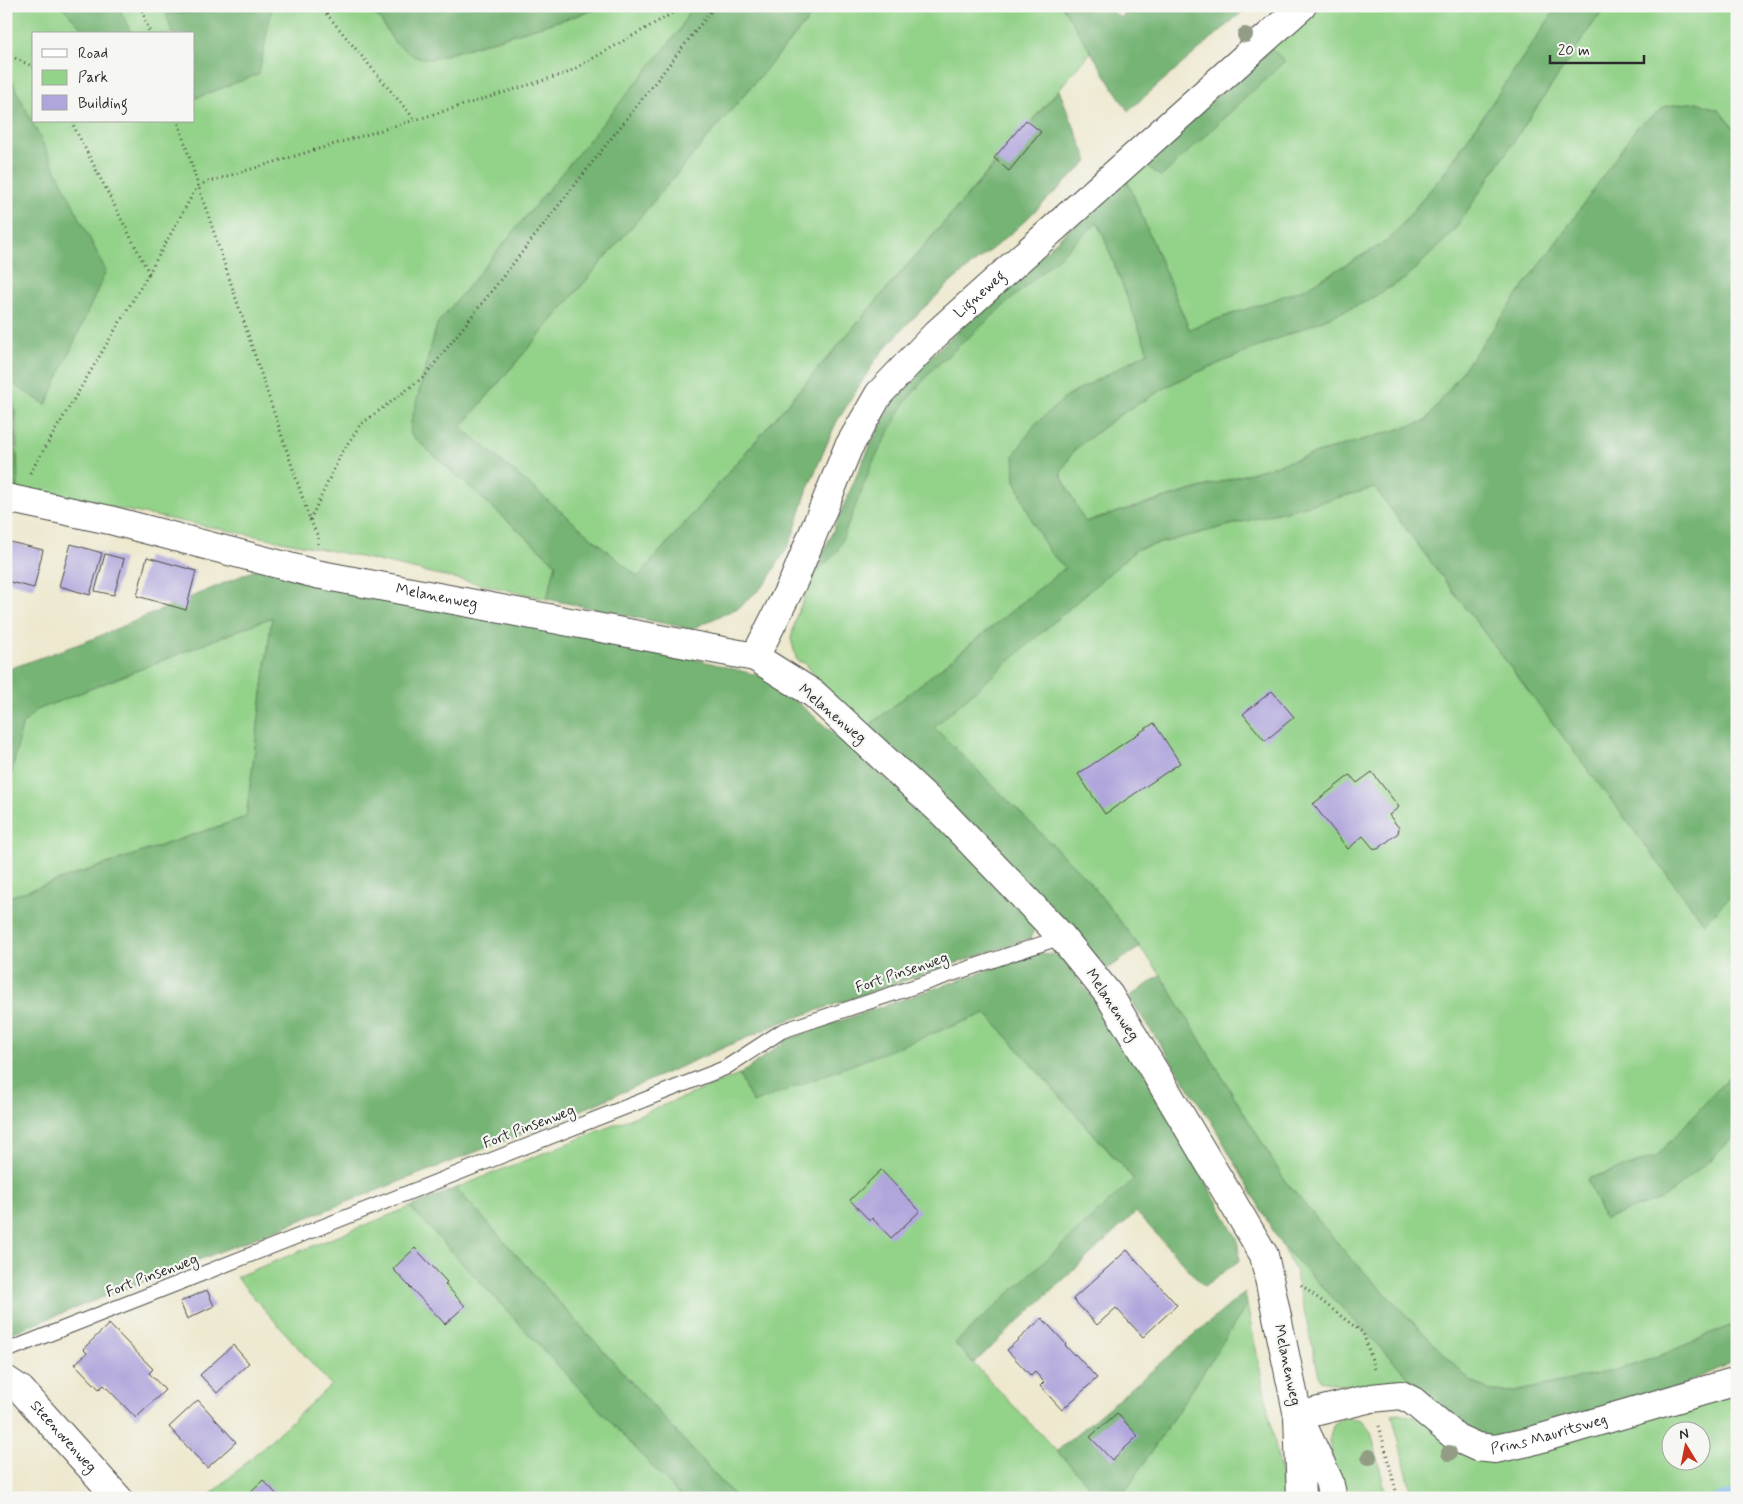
<svg xmlns="http://www.w3.org/2000/svg" width="1743" height="1504" font-family="Mynerve,sans-serif">
	<style>
		.green { fill: #93d289; stroke: #5f7e5a; fill-rule: evenodd }
		.forest { fill: #76b475; stroke: #507050 }
		.lines { fill: none; stroke-linecap: round; stroke-linejoin: round }
		.stream { stroke: #7bb8ed; stroke-width: 10 }
		.building { fill: #b0a6dc }
		.lane-casing { stroke: #484743; stroke-width: 16 }
		.street-casing { stroke: #484743; stroke-width: 30 }
		.secondary-casing { stroke: #484743; stroke-width: 30 }
		.path { stroke: #484743; stroke-width: 3; stroke-dasharray: 1 4; stroke-linecap: butt }
		.lane { stroke: #fff; stroke-width: 14 }
		.street { stroke: #fff; stroke-width: 28 }
		.secondary { stroke: #fff; stroke-width: 28 }
		.tree { fill: #939c84 }
		.labels { text-anchor: middle; dominant-baseline: central; stroke-width: 4.5; stroke-linejoin: round; paint-order: stroke }
		.street-label { font-size: 15px; fill: #2b2b2b; stroke: #f6f6f2 }
	</style>
	<rect width="100%" height="100%" fill="#f6f6f2"/>
	<filter id="ink" filterUnits="userSpaceOnUse"><feTurbulence type="fractalNoise" baseFrequency=".02" numOctaves="2"/><feDisplacementMap in="SourceGraphic" scale="10" xChannelSelector="R" yChannelSelector="G"/><feConvolveMatrix kernelMatrix="1 2 1 2 8 2 1 2 1" color-interpolation-filters="sRGB"/></filter>
	<filter id="wash" filterUnits="userSpaceOnUse"><feTurbulence type="fractalNoise" baseFrequency=".0096" numOctaves="4" result="noise"/><feDisplacementMap in="SourceGraphic" scale="20" xChannelSelector="R" yChannelSelector="G"/><feGaussianBlur stdDeviation="1.12" result="paint"/><feColorMatrix in="noise" values="0 0 0 0 0 0 0 0 0 0 0 0 0 0 0 0 0 1.4 0 .05"/><feComposite in="paint" operator="in"/></filter>
	<g filter="url(#wash)">
		<rect width="100%" height="100%" fill="#ede8ce"/>
		<g class="green">
			<path d="M6,6H365L380,19L394,42L432,59L608,6H692L679,31L410,434L556,564L547,599L342,553L18,489C17,454 19,404 6,372ZM34,34H194V121H34Z"/>
			<path d="M820,6H1062L1091,52L638,577L461,427Z"/>
			<path d="M1317,6H1558L1445,172L1389,240L1304,289L1189,329L1126,178Z"/>
			<path d="M1610,6H1737V133L1719,110L1637,127L1574,218L1426,421L1084,522L1060,473L1075,449L1118,416L1177,381L1363,303L1406,278L1453,232L1594,22Z"/>
			<path d="M1092,206L1148,352L1066,397L1015,480L1033,523L1049,551L1065,568L865,729L837,703L805,663L797,661L791,639L796,617L863,461L893,401Z"/>
			<path d="M1375,488L1704,923L1737,890V1068L1656,1157L1587,1179L1604,1219L1664,1198L1716,1155L1737,1133V1323L1664,1354L1613,1371L1514,1392L1491,1391L1470,1381L1345,1252L1285,1181L1161,975L1089,881L933,727L1137,549Z"/>
			<path d="M272,617L246,817L6,898V800L22,725L37,710Z"/>
			<path d="M986,1013L1134,1180L955,1344L1101,1498H736L456,1188L739,1075L753,1102Z"/>
			<path d="M410,1207L682,1498H207L331,1385L236,1277Z"/>
			<path d="M1280,1243L1421,1390L1397,1383L1353,1387L1320,1380L1295,1270Z"/>
			<path d="M1247,1305L1281,1473L1283,1498H1121Z"/>
			<path d="M1737,1394V1498H1413L1392,1414L1399,1413L1413,1417ZM1670,1432H1700V1462H1670Z"/>
			<path d="M1345,1417L1361,1420L1371,1432L1387,1498H1341L1329,1440L1333,1426Z"/>
		</g>
		<g class="forest">
			<path d="M62,6H118L132,34H86Z"/>
			<path d="M365,6H608L432,59L415,57L394,42L380,19Z"/>
			<path d="M692,6H820L461,427L638,577L1059,90L1088,161L1015,230L950,283L906,325L876,359L836,423L808,488L791,541L766,583L740,607L691,629L547,599L556,564L410,434L411,422L437,324L679,31Z"/>
			<path d="M1062,6H1106L1121,18L1131,6H1249L1128,111Z"/>
			<path d="M1558,6H1610L1594,22L1453,232L1406,278L1363,303L1177,381L1118,416L1075,449L1060,473L1085,522L1426,421L1574,218L1637,127L1666,106L1697,102L1719,110L1737,133V890L1704,923L1375,488L1137,549L934,727L1089,881L1140,947L1106,970L865,729L1065,568L1049,551L1033,523L1015,480L1014,455L1035,424L1066,397L1148,352L1098,222L933,369L904,404L873,462L838,550L813,577L863,461L893,401L921,365L1126,178L1189,329L1304,289L1389,240L1445,172Z"/>
			<path d="M272,7L259,74L196,98L194,92V34H173L166,14Z"/>
			<path d="M1271,48L1285,61L1161,177L1143,162Z"/>
			<path d="M6,79H11L106,271L46,405L10,382L14,414L18,489L6,486Z"/>
			<path d="M262,567L687,657L769,678L935,820L1037,925L1030,938L780,1023L568,1116L6,1335V898L246,817L272,617L37,710L22,725L6,800V670L90,640Z"/>
			<path d="M1038,953L1060,955L1106,1016L1149,1079L1237,1238L1240,1260L1204,1286L1136,1212L974,1363L955,1343L1134,1179L986,1013L753,1103L739,1075L788,1039Z"/>
			<path d="M1161,975L1285,1181L1345,1252L1470,1381L1491,1391L1514,1392L1613,1371L1664,1354L1737,1323V1360L1678,1387L1495,1438L1477,1434L1457,1424L1421,1390L1280,1243L1214,1126L1129,997Z"/>
			<path d="M1737,1068V1133L1716,1155L1664,1198L1604,1219L1587,1179L1656,1157Z"/>
			<path d="M456,1188L736,1498H682L410,1207Z"/>
			<path d="M1245,1292L1247,1305L1121,1498H1101L1057,1451Z"/>
		</g>
		<g class="lines">
			<path class="stream" d="M1719,1498L1737,1495"/>
		</g>
		<g id="blocks">
			<g class="building">
				<path d="M1026,120L1041,132L1009,171L994,158Z"/>
				<path d="M6,541L43,550L34,588L6,581Z"/>
				<path d="M71,544L102,553L90,595L59,586Z"/>
				<path d="M105,554L124,559L114,595L95,591Z"/>
				<path d="M147,557L196,571L186,610L137,596Z"/>
				<path d="M1272,691L1294,717L1265,741L1243,714Z"/>
				<path d="M1154,723L1180,763L1105,814L1078,774Z"/>
				<path d="M1372,772L1399,807L1389,815L1399,828L1398,833L1378,849L1373,848L1363,836L1348,849L1313,804L1350,775L1357,783Z"/>
				<path d="M881,1170L920,1211L891,1238L872,1218L870,1221L850,1200Z"/>
				<path d="M415,1248L447,1282L445,1284L465,1306L445,1324L393,1269Z"/>
				<path d="M1127,1250L1177,1305L1143,1337L1116,1308L1097,1325L1073,1299Z"/>
				<path d="M207,1290L214,1306L187,1319L180,1302Z"/>
				<path d="M1042,1318L1066,1344L1065,1345L1074,1355L1075,1354L1097,1378L1062,1410L1040,1386L1044,1382L1035,1372L1031,1376L1007,1350Z"/>
				<path d="M109,1324L153,1369L149,1373L165,1390L136,1418L104,1385L99,1389L75,1364L87,1353L83,1349Z"/>
				<path d="M233,1345L249,1363L217,1393L200,1375Z"/>
				<path d="M198,1400L236,1442L207,1468L169,1427Z"/>
				<path d="M1117,1413L1138,1436L1112,1460L1090,1437Z"/>
				<path d="M263,1480L280,1498H244Z"/>
			</g>
		</g>
	</g>
	<g filter="url(#ink)">
		<use href="#blocks" fill-opacity="0" stroke="#484743" stroke-width="1"/>
		<g class="lines">
			<defs>
				<path id="lane" d="M6,1351L725,1068L782,1031L1062,937"/>
				<g id="street">
					<path id="s1" d="M6,498L110,520L316,574L755,657"/>
					<path id="s2" d="M6,1380L21,1390L118,1498"/>
					<path id="s3" d="M1298,1416L1372,1398L1401,1395L1413,1401L1457,1438L1477,1447L1495,1449L1528,1442L1737,1381"/>
				</g>
				<g id="secondary">
					<path d="M1302,1424L1329,1481L1333,1498"/>
					<path id="s4" d="M1301,1498L1298,1416L1264,1255L1109,995L1062,937L945,815L814,694L755,657L794,580L848,448L879,394L936,334L1302,6"/>
				</g>
			</defs>
			<use href="#lane" class="lane-casing"/>
			<use href="#street" class="street-casing"/>
			<use href="#secondary" class="secondary-casing"/>
			<g class="path">
				<path d="M141,6L150,34"/>
				<path d="M320,6L415,120"/>
				<path d="M685,6L567,73L415,120L198,185L310,520L342,452L360,425L425,376L715,6"/>
				<path d="M6,54L34,67"/>
				<path d="M71,121L149,273L198,185L178,121"/>
				<path d="M30,473L149,273"/>
				<path d="M310,520L318,536V545"/>
				<path d="M1301,1285L1363,1333L1375,1369"/>
				<path d="M1379,1426L1398,1498"/>
			</g>
			<use href="#lane" class="lane"/>
			<use href="#street" class="street"/>
			<use href="#secondary" class="secondary"/>
		</g>
		<g class="tree">
			<circle cx="1245" cy="35" r="8"/>
			<circle cx="1449" cy="1453" r="8"/>
			<circle cx="1369" cy="1457" r="8"/>
		</g>
	</g>
	<g class="labels">
		<g class="street-label">
			<text stroke="none"><textPath href="#s4" startOffset="1474">Ligneweg</textPath></text>
			<text stroke="none"><textPath href="#s1" startOffset="442">Melanenweg</textPath></text>
			<text transform="translate(832 714) rotate(40)">Melanenweg</text>
			<text transform="translate(902 973) rotate(-19)">Fort Pinsenweg</text>
			<text transform="translate(1112 1005) rotate(56)">Melanenweg</text>
			<text transform="translate(529 1127) rotate(-21)">Fort Pinsenweg</text>
			<text transform="translate(152 1276) rotate(-21)">Fort Pinsenweg</text>
			<text transform="translate(1287 1365) rotate(78)">Melanenweg</text>
			<text stroke="none"><textPath href="#s3" startOffset="272">Prins Mauritsweg</textPath></text>
			<text stroke="none"><textPath href="#s2" startOffset="81">Steenovenweg</textPath></text>
		</g>
	</g>
	<rect width="1743" height="1504" fill="none" stroke="#f6f6f2" stroke-width="25"/>
	<rect x="32" y="32" width="162" height="90" fill="#f6f6f2" stroke="#a5a5a2"/>
	<rect x="42" y="49" width="25" height="8" fill="#ffffff" stroke="#a5a5a2"/>
	<text x="78" y="58" font-size="15" fill="#2b2b2b">Road</text>
	<rect x="42" y="70" width="25" height="15" fill="#93d289" stroke="#a5a5a2"/>
	<text x="78" y="82" font-size="15" fill="#2b2b2b">Park</text>
	<rect x="42" y="95" width="25" height="15" fill="#b0a6dc" stroke="#a5a5a2"/>
	<text x="78" y="108" font-size="15" fill="#2b2b2b">Building</text>
	<g transform="translate(1686 1446) rotate(350)"><circle r="24" fill="#f6f6f2" stroke="#a5a5a2"/>
	<path d="M0-4L9 19L0 12L-9 19Z" fill="#c8321e"/>
	<text y="-8" font-size="14" font-weight="bold" text-anchor="middle" fill="#2b2b2b">N</text>
	</g>
	<path d="M1550 55v8h94v-8" fill="none" stroke="#2b2b2b" stroke-width="2.5"/>
	<text x="1558" y="55" font-size="15" fill="#2b2b2b" stroke="#f6f6f2" stroke-width="4" paint-order="stroke">20 m</text>
</svg>
